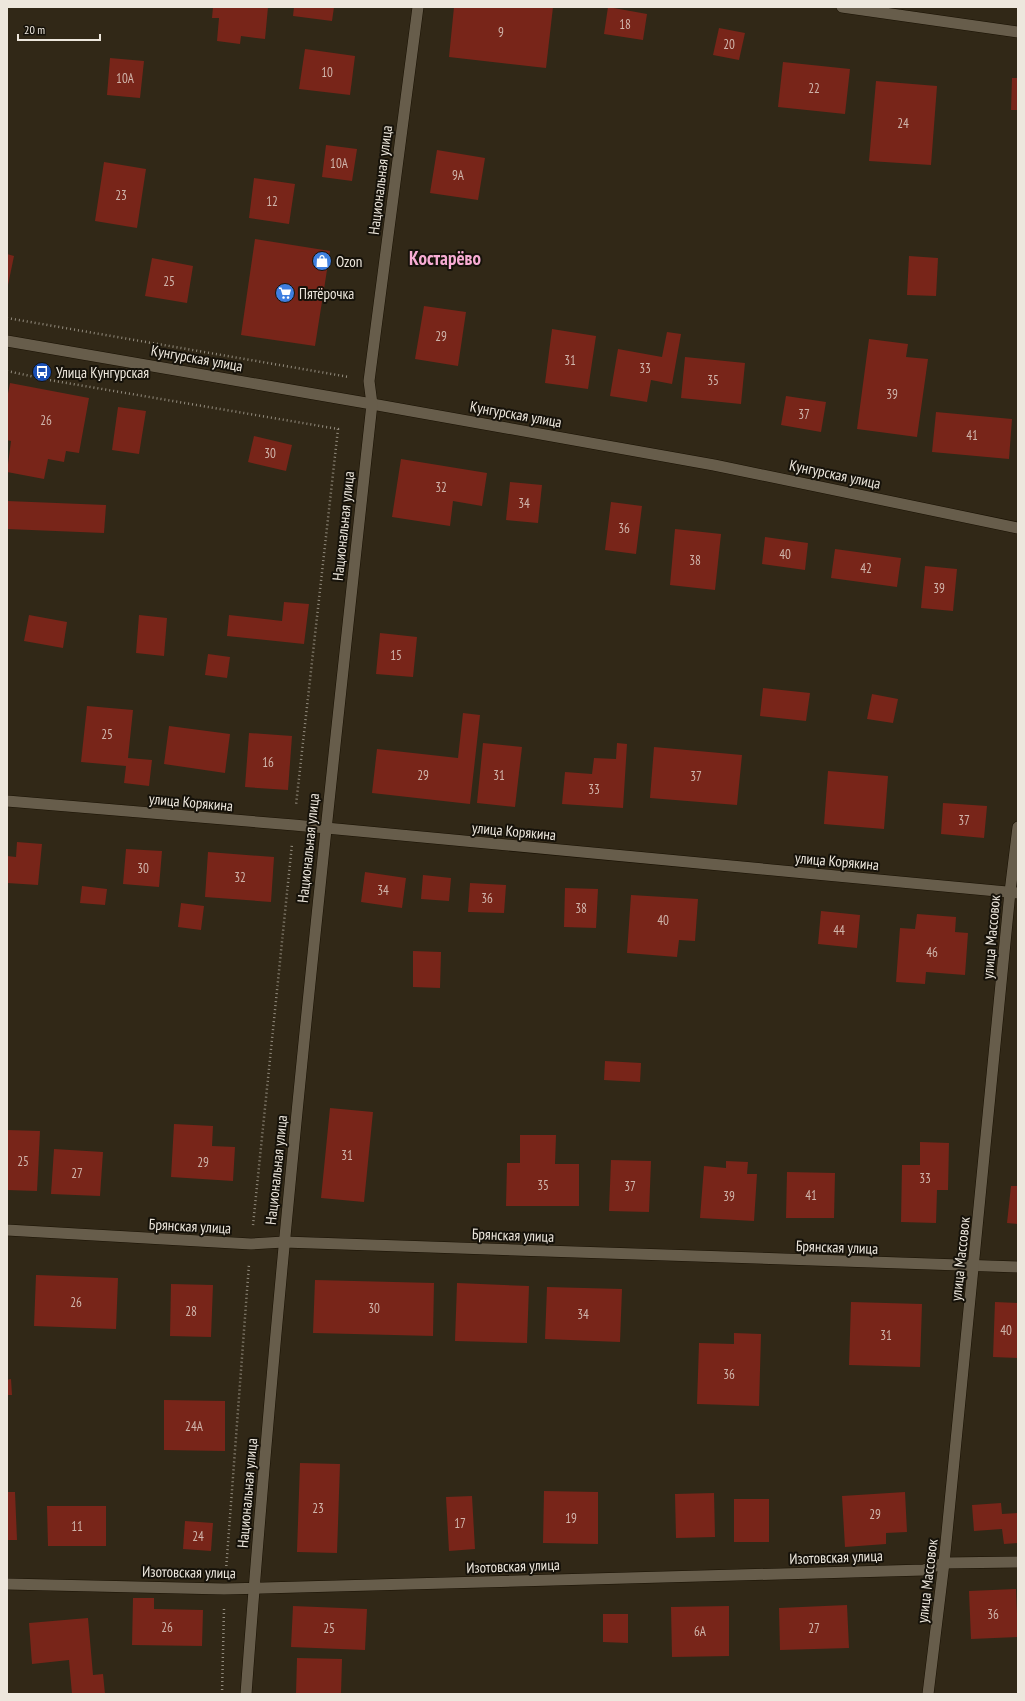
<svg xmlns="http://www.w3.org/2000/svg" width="1025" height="1701" font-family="'PT Sans Narrow',sans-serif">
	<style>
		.building { fill: #782519 }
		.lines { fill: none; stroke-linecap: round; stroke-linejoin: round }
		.minor-casing { stroke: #191103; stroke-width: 12 }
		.tertiary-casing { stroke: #191103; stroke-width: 12 }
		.path { stroke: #938c7e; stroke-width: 2.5; stroke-dasharray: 1 3; stroke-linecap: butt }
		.minor { stroke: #675d4b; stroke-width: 11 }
		.tertiary { stroke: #675d4b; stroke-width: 11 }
		.labels { text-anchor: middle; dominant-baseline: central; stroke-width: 4; stroke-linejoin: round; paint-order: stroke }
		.number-label { font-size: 13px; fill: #d0b6ac }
		.street-label { font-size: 15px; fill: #ede7dd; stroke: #16120a }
		.poi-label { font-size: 15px; fill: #ede7dd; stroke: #16120a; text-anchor: start }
		.district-label { font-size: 19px; font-weight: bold; fill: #f8add4; stroke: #16120a }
	</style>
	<rect width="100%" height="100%" fill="#312817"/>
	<g class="building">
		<path d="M213,7H268L265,39L241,36L240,44L217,41L219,18H212Z"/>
		<path d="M294,7H334L332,21L293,16Z"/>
		<path d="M454,7H553L546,68L449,57Z"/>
		<path d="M608,7L647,14L643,40L604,34Z"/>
		<path d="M719,28L745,33L739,60L713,55Z"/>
		<path d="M305,49L355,56L350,95L299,89Z"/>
		<path d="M110,58L144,61L140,98L107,95Z"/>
		<path d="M783,62L850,69L845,114L778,107Z"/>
		<path d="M1012,78H1018V110H1011Z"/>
		<path d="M876,81L937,86L931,165L869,161Z"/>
		<path d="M326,145L357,149L352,181L322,177Z"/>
		<path d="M437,150L485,158L478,200L430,193Z"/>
		<path d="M104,162L146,169L137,228L95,221Z"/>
		<path d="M254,178L295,184L289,224L249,218Z"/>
		<path d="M255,239L330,251L315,346L241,335Z"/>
		<path d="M7,254L14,256L8,285H7Z"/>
		<path d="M909,256L938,258L936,296L907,295Z"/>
		<path d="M152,258L193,266L187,303L145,296Z"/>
		<path d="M424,306L466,312L458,366L415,359Z"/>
		<path d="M552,329L596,336L588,389L545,383Z"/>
		<path d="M667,332L681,334L672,384L651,380L647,402L610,396L618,349L662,357Z"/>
		<path d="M869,339L908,344L906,357L928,359L917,437L857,429Z"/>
		<path d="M685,357L745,363L741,404L681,398Z"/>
		<path d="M10,383L89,398L79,453L66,451L64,462L48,459L44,479L7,472L11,441L7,440V399Z"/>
		<path d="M786,396L826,402L821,432L781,425Z"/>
		<path d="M118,407L146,411L139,454L112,450Z"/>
		<path d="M936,412L1012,419L1009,459L932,452Z"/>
		<path d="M254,436L292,445L286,471L248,462Z"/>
		<path d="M401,459L487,473L482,506L453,501L450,526L392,517Z"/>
		<path d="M510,482L542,485L538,523L506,520Z"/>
		<path d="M7,501L106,505L104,533L7,529Z"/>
		<path d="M611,502L642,506L636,554L605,550Z"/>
		<path d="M675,529L721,534L715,590L670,585Z"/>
		<path d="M765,537L808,543L805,570L762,564Z"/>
		<path d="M835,549L901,558L897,587L831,578Z"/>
		<path d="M925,566L957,569L953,611L921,608Z"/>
		<path d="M284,602L309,604L304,644L227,636L229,615L282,621Z"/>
		<path d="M29,615L67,622L63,648L24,641Z"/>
		<path d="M139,615L167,618L164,656L136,653Z"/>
		<path d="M380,633L417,637L413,677L376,674Z"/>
		<path d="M208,654L230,657L227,678L205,675Z"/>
		<path d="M763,688L810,693L806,721L760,716Z"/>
		<path d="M872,694L898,699L893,723L867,719Z"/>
		<path d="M87,706L133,710L128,758L152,760L149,786L124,783L126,766L81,762Z"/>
		<path d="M463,713L480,715L470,804L372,793L377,749L458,758Z"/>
		<path d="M169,726L230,734L225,773L164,764Z"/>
		<path d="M249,733L292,736L288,790L245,787Z"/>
		<path d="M483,743L522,747L515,807L477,803Z"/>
		<path d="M617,743L627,744L623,808L562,804L565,772L592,774L594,758L616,759Z"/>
		<path d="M654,747L742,755L737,805L650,798Z"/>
		<path d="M828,771L888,776L884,829L824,824Z"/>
		<path d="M943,803L987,806L984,838L941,834Z"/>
		<path d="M17,842L42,844L38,885L7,883V856L16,857Z"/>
		<path d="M126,849L162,851L159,887L123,884Z"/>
		<path d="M208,852L274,857L271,902L205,897Z"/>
		<path d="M365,872L406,878L402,908L361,902Z"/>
		<path d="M423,875L451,878L449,901L421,899Z"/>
		<path d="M470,883L506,885L504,913L468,912Z"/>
		<path d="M82,886L107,889L105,905L80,903Z"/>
		<path d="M565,888L598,889L596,928L564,927Z"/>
		<path d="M631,895L698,899L695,941L679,940L677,957L627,953Z"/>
		<path d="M181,903L204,906L201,930L178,927Z"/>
		<path d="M821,911L860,915L857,948L818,944Z"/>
		<path d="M917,914L956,917L955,932L968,933L965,975L926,972L925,984L896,982L900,928L915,929Z"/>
		<path d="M413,951L441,952L440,988L413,987Z"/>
		<path d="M605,1061L641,1063L640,1082L604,1080Z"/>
		<path d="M330,1108L373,1112L364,1202L321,1198Z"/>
		<path d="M174,1124L213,1126L212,1146L235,1147L233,1181L171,1177Z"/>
		<path d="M7,1130L40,1131L37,1191L7,1190Z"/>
		<path d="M520,1135H556L555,1164H579V1206H506L507,1163H520Z"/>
		<path d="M920,1142L949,1143L948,1190H937L936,1223L901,1222L902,1165H920Z"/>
		<path d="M54,1149L103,1152L100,1196L51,1194Z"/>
		<path d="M611,1160L651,1161L649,1212L609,1211Z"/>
		<path d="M726,1161L748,1162L747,1174H757L754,1221L700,1218L704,1166L726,1168Z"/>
		<path d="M787,1172L835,1173L834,1218H786Z"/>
		<path d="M1011,1186H1018V1224L1007,1223Z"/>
		<path d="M36,1275L118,1278L116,1329L34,1326Z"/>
		<path d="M315,1280L434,1283L433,1336L313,1333Z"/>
		<path d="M457,1283L529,1286L527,1343L455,1341Z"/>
		<path d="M171,1284L213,1285L211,1337L170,1336Z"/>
		<path d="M547,1287L622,1289L620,1342L545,1339Z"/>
		<path d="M851,1302L922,1304L920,1367L849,1365Z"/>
		<path d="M995,1302L1018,1303V1358L993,1357Z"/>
		<path d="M734,1333L761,1334L759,1406L697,1404L699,1343L734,1344Z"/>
		<path d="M11,1379L12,1395H7V1380Z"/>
		<path d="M164,1400L225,1401V1451L164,1450Z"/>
		<path d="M300,1463L340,1464L337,1553L297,1552Z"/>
		<path d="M544,1491L598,1492V1544L543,1543Z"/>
		<path d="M7,1492H15L17,1540H7Z"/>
		<path d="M905,1492L907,1532L886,1533V1544L845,1547L842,1496Z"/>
		<path d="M714,1493L715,1537L676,1538L675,1494Z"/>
		<path d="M472,1496L475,1549L449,1551L446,1497Z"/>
		<rect x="734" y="1499" width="35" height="43"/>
		<path d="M1001,1503L1002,1514L1018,1513V1543L1004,1544L1002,1529L974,1531L972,1505Z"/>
		<path d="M47,1506H106V1546H48Z"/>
		<path d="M185,1521L213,1523L211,1551L183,1549Z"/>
		<path d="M1016,1589L1018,1637L971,1639L969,1591Z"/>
		<path d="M133,1598H154V1609L203,1610L202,1646L132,1645Z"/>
		<path d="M847,1605L849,1648L780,1650L779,1608Z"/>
		<path d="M293,1606L367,1609L365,1650L291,1647Z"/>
		<path d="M729,1606V1656L672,1657L671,1607Z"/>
		<path d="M603,1614H628V1643L603,1642Z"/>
		<path d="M88,1618L93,1675L103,1674L105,1694H72L69,1660L32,1664L29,1623Z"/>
		<path d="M297,1658L342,1659L341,1694H296Z"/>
	</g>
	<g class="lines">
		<defs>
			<g id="minor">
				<path d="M418,7L369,381L372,404L714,465L1018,528"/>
				<path d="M842,7L1018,32"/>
				<path d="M7,801L294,825L1018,893"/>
				<path d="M7,1230L251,1244L284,1242L1018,1267"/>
				<path d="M7,1584L224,1589L924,1570L944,1563L1018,1562"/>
				<path d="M928,1694L944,1563L1010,892L1018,827"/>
			</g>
			<path id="tertiary" d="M7,341L372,404C325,833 278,1263 246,1694"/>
		</defs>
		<use href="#minor" class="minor-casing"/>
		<use href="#tertiary" class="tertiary-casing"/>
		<g class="path">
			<path d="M7,318L349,377"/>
			<path d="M7,371L49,380L338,429L296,805"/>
			<path d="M253,1225L292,844"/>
			<path d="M226,1570L249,1264"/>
			<path d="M222,1694L224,1609"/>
		</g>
		<use href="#minor" class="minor"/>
		<use href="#tertiary" class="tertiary"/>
	</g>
	<defs>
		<symbol id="shop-disc" viewBox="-11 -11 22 22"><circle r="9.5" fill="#3f7fe0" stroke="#16120a"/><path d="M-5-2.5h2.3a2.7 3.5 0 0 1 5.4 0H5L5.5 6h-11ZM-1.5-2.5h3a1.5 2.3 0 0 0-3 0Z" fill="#fff"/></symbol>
		<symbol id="supermarket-disc" viewBox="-11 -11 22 22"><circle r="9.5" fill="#3f7fe0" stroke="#16120a"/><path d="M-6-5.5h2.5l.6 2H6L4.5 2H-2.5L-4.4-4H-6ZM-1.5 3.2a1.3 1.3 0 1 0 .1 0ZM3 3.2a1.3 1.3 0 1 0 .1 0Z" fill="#fff"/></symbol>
		<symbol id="bus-disc" viewBox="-11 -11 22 22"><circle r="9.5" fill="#1a4fb4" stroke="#16120a"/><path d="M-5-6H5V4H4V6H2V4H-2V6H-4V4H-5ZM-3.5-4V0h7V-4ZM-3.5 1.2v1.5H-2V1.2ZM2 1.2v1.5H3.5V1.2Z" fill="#fff"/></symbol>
	</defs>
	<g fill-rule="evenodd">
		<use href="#shop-disc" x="311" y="250" width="22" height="22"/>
		<use href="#supermarket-disc" x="274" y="282" width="22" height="22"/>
		<use href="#bus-disc" x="31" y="361" width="22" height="22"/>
	</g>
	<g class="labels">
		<g class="number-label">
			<text x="625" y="24">18</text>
			<text x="501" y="32">9</text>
			<text x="729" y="44">20</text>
			<text x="327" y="72">10</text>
			<text x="125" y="78">10А</text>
			<text x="814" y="88">22</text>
			<text x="903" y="123">24</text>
			<text x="339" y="163">10А</text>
			<text x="458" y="175">9А</text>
			<text x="121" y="195">23</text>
			<text x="272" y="201">12</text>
			<text x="169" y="281">25</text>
			<text x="441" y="336">29</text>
			<text x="570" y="360">31</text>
			<text x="645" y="368">33</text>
			<text x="713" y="380">35</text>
			<text x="892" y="394">39</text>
			<text x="804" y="414">37</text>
			<text x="46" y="420">26</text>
			<text x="972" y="435">41</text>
			<text x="270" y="453">30</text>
			<text x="441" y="487">32</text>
			<text x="524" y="503">34</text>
			<text x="624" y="528">36</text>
			<text x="785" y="554">40</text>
			<text x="695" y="560">38</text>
			<text x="866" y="568">42</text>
			<text x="939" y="588">39</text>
			<text x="396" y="655">15</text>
			<text x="107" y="734">25</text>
			<text x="268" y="762">16</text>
			<text x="423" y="775">29</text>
			<text x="499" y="775">31</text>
			<text x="696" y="776">37</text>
			<text x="594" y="789">33</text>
			<text x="964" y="820">37</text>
			<text x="143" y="868">30</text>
			<text x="240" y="877">32</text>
			<text x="383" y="890">34</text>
			<text x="487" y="898">36</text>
			<text x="581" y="908">38</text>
			<text x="663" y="920">40</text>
			<text x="839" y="930">44</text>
			<text x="932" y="952">46</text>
			<text x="347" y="1155">31</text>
			<text x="23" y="1161">25</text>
			<text x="203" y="1162">29</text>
			<text x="77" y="1173">27</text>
			<text x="925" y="1178">33</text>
			<text x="543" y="1185">35</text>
			<text x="630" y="1186">37</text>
			<text x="811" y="1195">41</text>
			<text x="729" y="1196">39</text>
			<text x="76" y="1302">26</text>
			<text x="374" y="1308">30</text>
			<text x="191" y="1311">28</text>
			<text x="583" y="1314">34</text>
			<text x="1006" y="1330">40</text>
			<text x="886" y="1335">31</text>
			<text x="729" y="1374">36</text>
			<text x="194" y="1426">24А</text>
			<text x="318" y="1508">23</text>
			<text x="875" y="1514">29</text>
			<text x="571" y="1518">19</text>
			<text x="460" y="1523">17</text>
			<text x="77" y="1526">11</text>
			<text x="198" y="1536">24</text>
			<text x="993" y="1614">36</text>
			<text x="167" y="1627">26</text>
			<text x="329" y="1628">25</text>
			<text x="814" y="1628">27</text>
			<text x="700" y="1631">6А</text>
		</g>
		<g class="street-label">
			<text transform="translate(380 180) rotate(-83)">Национальная улица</text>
			<text transform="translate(197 358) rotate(10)">Кунгурская улица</text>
			<text transform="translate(516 414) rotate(10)">Кунгурская улица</text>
			<text transform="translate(835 474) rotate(12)">Кунгурская улица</text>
			<text transform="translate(343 526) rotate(-84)">Национальная улица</text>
			<text transform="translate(191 802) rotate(5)">улица Корякина</text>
			<text transform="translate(514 831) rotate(5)">улица Корякина</text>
			<text transform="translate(308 848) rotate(-84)">Национальная улица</text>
			<text transform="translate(837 861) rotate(5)">улица Корякина</text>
			<text transform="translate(991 937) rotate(-85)">улица Массовок</text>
			<text transform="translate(276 1170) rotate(-84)">Национальная улица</text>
			<text transform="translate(190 1226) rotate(3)">Брянская улица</text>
			<text transform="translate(513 1235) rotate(2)">Брянская улица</text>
			<text transform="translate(837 1247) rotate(2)">Брянская улица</text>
			<text transform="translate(960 1259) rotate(-84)">улица Массовок</text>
			<text transform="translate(247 1493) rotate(-85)">Национальная улица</text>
			<text transform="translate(836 1557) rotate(-2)">Изотовская улица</text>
			<text transform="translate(513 1566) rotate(-2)">Изотовская улица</text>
			<text transform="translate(189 1572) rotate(1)">Изотовская улица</text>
			<text transform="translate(927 1581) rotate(-83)">улица Массовок</text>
		</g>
		<g class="poi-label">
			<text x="336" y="261">Ozon</text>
			<text x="299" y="293">Пятёрочка</text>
			<text x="56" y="372">Улица Кунгурская</text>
		</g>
		<g class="district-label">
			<text x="445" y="258">Костарёво</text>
		</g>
	</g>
	<rect width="1025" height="1701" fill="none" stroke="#ede7dd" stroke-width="16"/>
	<path d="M18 34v6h82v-6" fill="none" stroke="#ede7dd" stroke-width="2"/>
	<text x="24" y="34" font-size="12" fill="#ede7dd" stroke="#16120a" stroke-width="3" paint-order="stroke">20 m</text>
</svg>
